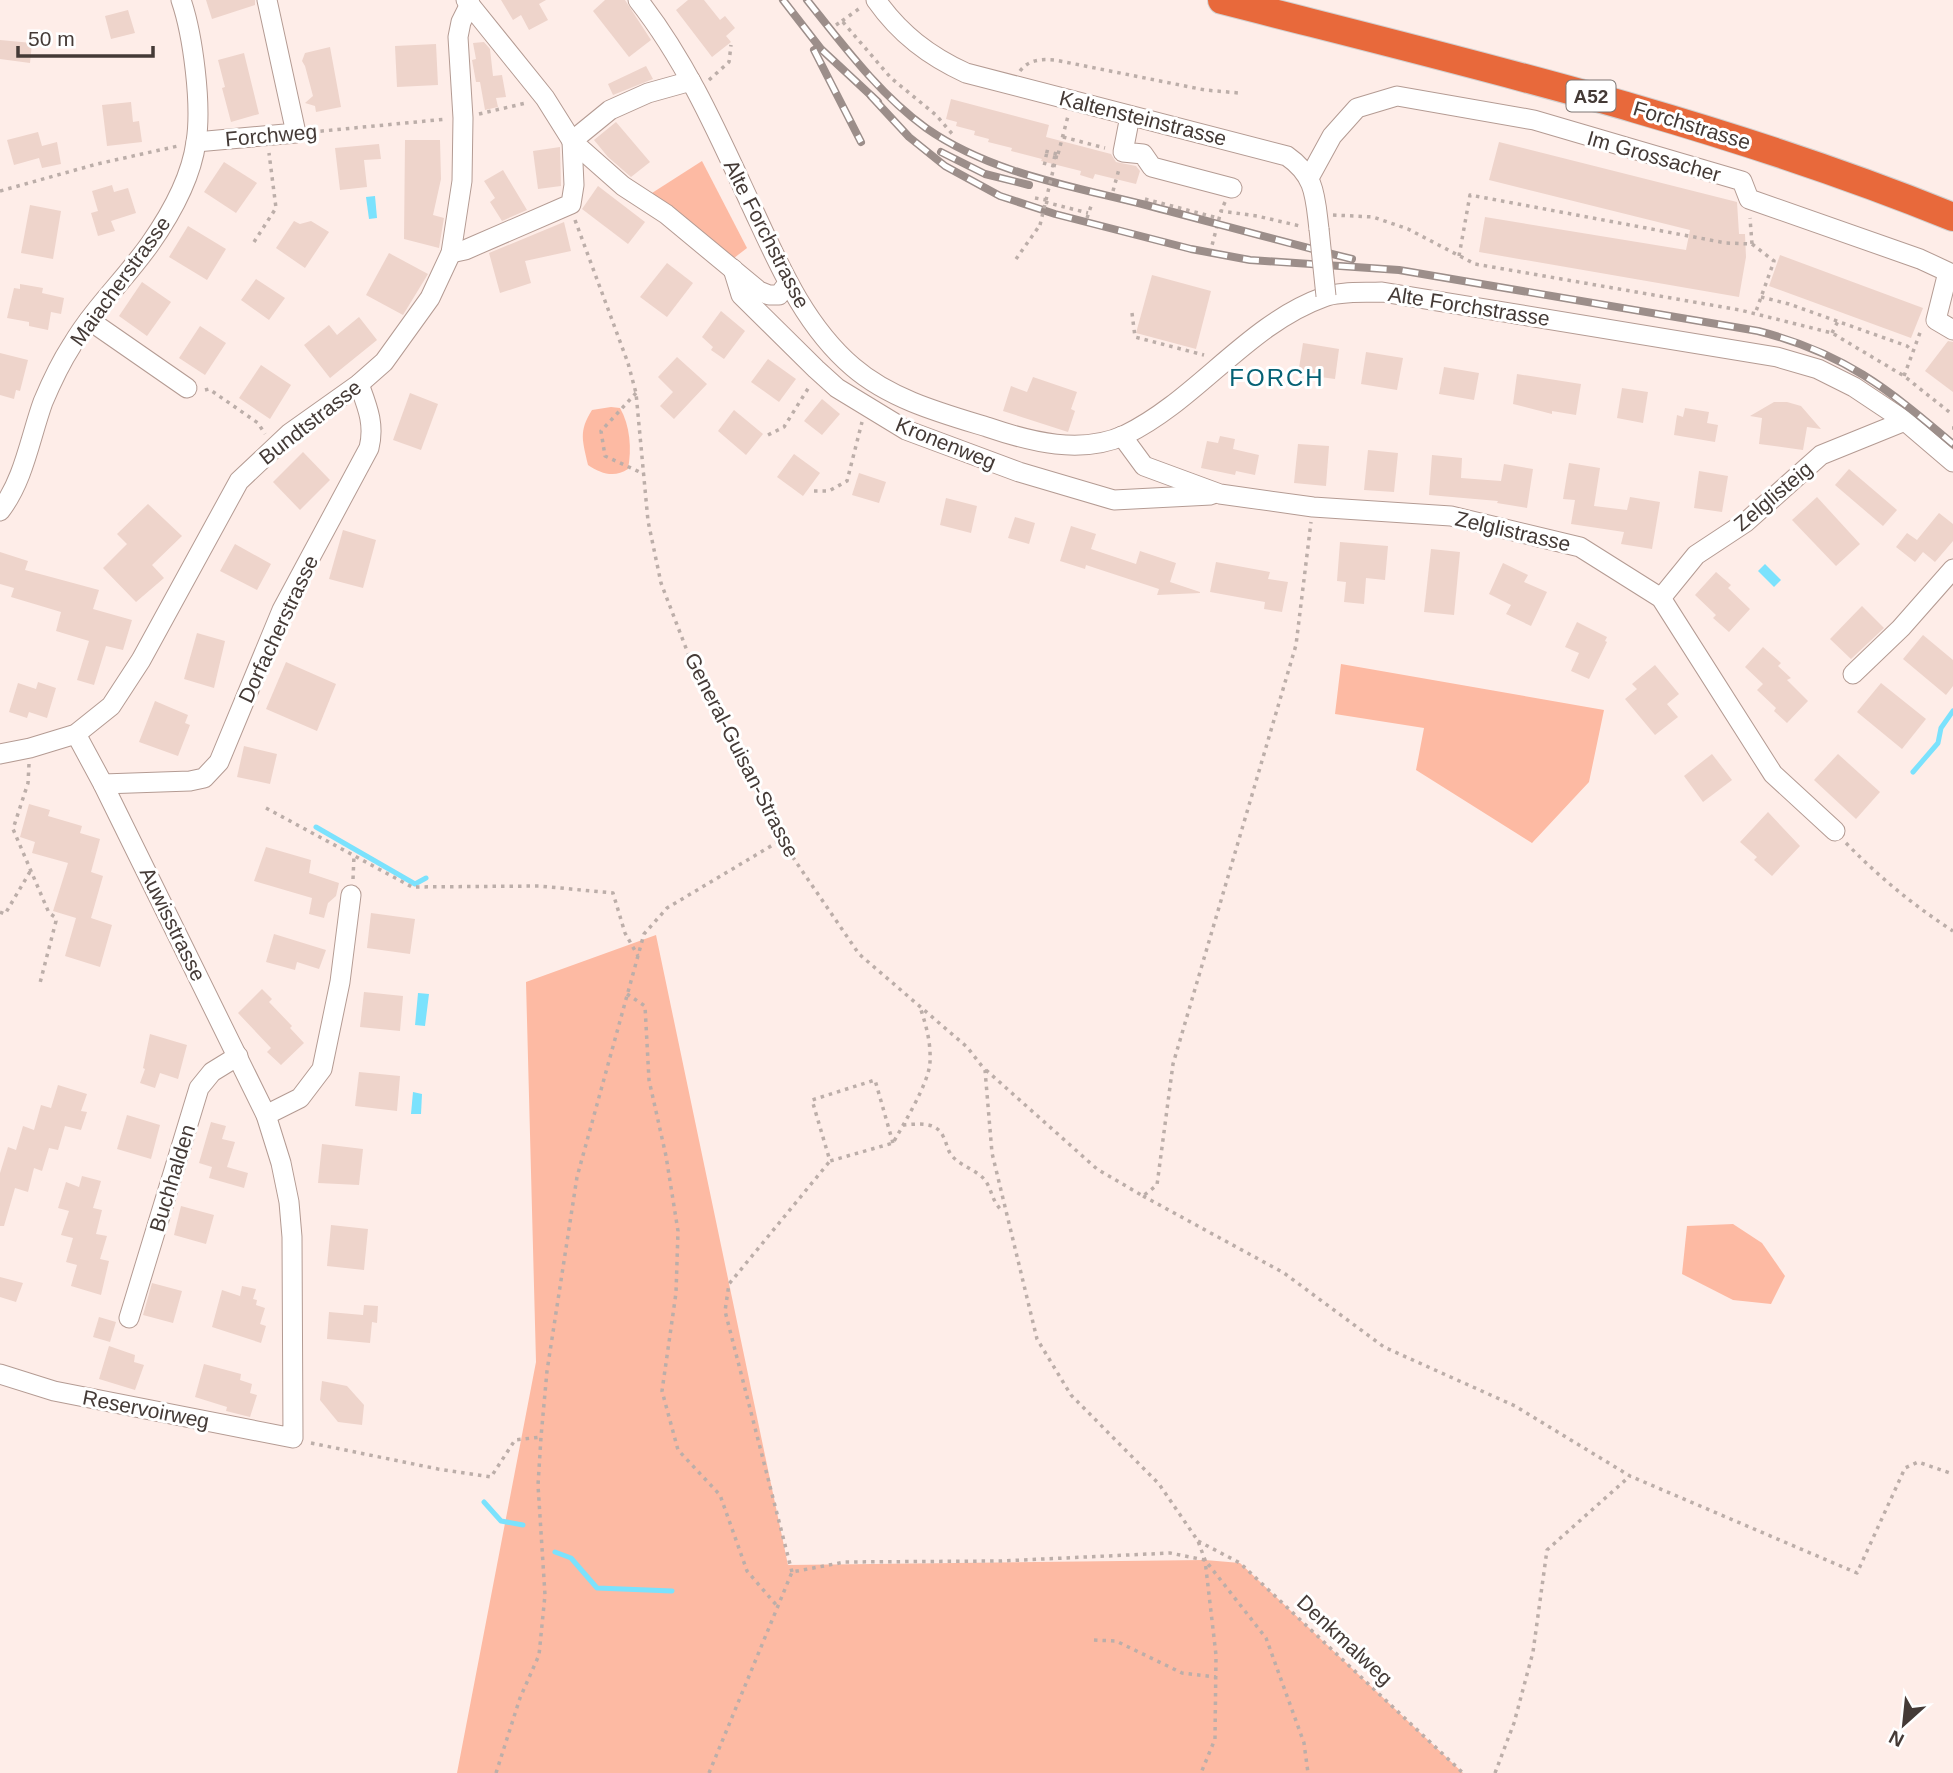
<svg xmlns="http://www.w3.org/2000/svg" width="1953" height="1773" font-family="Helvetica,sans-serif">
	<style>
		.green { fill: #fdbaa3 }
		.water { fill: #7be2fd }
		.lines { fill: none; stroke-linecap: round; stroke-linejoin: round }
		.stream { stroke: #7be2fd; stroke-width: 5 }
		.building { fill: #eed4cb }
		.minor-casing { stroke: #b49b93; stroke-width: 21 }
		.highway-casing { stroke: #d2d0cf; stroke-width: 30 }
		.path { stroke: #bcaea9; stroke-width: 3.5; stroke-dasharray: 3.5 5; stroke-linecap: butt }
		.minor { stroke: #fff; stroke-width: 19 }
		.highway { stroke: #e8693b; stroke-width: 28 }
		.rail-casing { stroke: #9c8e8a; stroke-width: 8 }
		.rail { stroke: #fff; stroke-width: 5; stroke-dasharray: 16; stroke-linecap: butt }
		.minor-bridge-casing { stroke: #b49b93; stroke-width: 21; stroke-linecap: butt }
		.path-bridge { stroke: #bcaea9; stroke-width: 3.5; stroke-dasharray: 3.5 5; stroke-linecap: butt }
		.minor-bridge { stroke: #fff; stroke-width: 19 }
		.labels { text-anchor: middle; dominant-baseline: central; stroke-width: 6; stroke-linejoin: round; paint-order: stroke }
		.shield { fill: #fff; stroke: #7c7572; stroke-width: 2 }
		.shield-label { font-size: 19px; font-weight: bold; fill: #443a36 }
		.street-label { font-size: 21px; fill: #443a36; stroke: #fff }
		.quarter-label { font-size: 24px; letter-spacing: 2px; fill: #056174; stroke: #fff }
	</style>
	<rect width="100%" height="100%" fill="#feede8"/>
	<g class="green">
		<path d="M702,161L747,248L734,258L652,193Z"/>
		<path d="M611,407L620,408C630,425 632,449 628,469C615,478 601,474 588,465C583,441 578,432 592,410Z"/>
		<path d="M1341,664L1604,710L1589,782L1532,843L1416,770L1424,728L1335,714Z"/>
		<path d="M656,935L788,1565L1205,1560L1240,1563L1463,1773H457L536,1362L526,982Z"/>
		<path d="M1733,1224L1762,1243L1785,1276L1771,1304L1733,1300L1682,1274L1687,1226Z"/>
	</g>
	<g class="water">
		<path d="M375,196L377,218L369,219L366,197Z"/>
		<path d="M1765,564L1781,580L1774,587L1758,571Z"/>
		<path d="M418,993L429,994L425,1026L415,1025Z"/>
		<path d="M413,1092L422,1094L421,1114H411Z"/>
	</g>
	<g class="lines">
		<g class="stream">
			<path d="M1913,772L1938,743L1941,728L1953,711"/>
			<path d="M316,827L415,884L426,878"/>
			<path d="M484,1502L501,1521L523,1525"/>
			<path d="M555,1552L571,1558L597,1588L672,1591"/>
		</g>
	</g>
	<g class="building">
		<path d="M206,0H255V5L212,19Z"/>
		<path d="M501,0H546L539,4L548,20L529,30L521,15L513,20Z"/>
		<path d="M605,0H625L651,40L629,57L593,11Z"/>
		<path d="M688,0H704L720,20L725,16L735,28L726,36L731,42L712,57L676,10Z"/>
		<path d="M128,10L135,33L111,39L105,16Z"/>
		<path d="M0,40L32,43L30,63L0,59Z"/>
		<path d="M484,42L490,49L493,76L502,75L506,97L496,98L498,107L485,110L480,82H476L472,60L476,59L473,43Z"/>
		<path d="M436,44L438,85L397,87L395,46Z"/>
		<path d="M330,47L341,107L316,112L315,106L305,103L313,96L305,66L302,61L305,53Z"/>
		<path d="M244,53L259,114L231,122L222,88L225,87L218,60Z"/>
		<path d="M646,66L653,79L613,95L608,84Z"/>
		<path d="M951,99L1049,125L1046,137L1111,154L1116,162L1136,166L1140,171L1136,184L1095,174L1093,179L1080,175L1081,171L1041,161L1042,159L1011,151L1012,148L988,142L989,139L974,135L975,131L956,126L957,122L946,119Z"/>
		<path d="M131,102L133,122L139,121L142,142L107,146L102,105Z"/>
		<path d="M616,122L650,162L631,177L608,157L594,140Z"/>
		<path d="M38,132L42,146L57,142L61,164L42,168L39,158L14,165L7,140Z"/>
		<path d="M405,140H440L441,179L433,215L444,218L439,248L404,239Z"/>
		<path d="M1499,142L1737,202L1739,234H1745L1746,257L1739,297L1479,252L1485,217L1686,250L1690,230L1489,180Z"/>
		<path d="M379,144L381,159L364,160L367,187L340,190L335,148Z"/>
		<path d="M560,147L561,186L538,189L533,151Z"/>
		<path d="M224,162L257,183L236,213L204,192Z"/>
		<path d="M503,170L527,210L502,221L490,202L495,198L484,181Z"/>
		<path d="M112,185L114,192L128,188L136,213L111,221L115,231L98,236L91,213L98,211L92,191Z"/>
		<path d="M598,186L645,222L628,244L582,209Z"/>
		<path d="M30,205L61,211L53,259L21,253Z"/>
		<path d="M294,221L300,224L311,221L329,232L305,268L276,248Z"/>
		<path d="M564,222L571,251L525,261L531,283L500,293L489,253Z"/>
		<path d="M188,226L226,249L207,280L169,257Z"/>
		<path d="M389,253L428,274L403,315L366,295Z"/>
		<path d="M1780,255L1923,308L1911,338L1769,286Z"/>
		<path d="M667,263L693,283L667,317L640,297Z"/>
		<path d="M1152,275L1211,291L1196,349L1136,333Z"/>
		<path d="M256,279L285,298L269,320L241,300Z"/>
		<path d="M142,282L171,302L147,336L119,316Z"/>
		<path d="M20,284L43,288L42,293L64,298L61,314L51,312L48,330L29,326V322L7,318L14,288L20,289Z"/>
		<path d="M721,311L745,331L724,359L711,350L713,347L702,337Z"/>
		<path d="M359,317L377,340L330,378L304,345L329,325L337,335Z"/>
		<path d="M200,326L226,343L205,375L179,358Z"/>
		<path d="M1948,341L1953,342V392L1925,371Z"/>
		<path d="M1303,343L1339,349L1335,379L1298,374Z"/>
		<path d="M1366,352L1403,358L1397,390L1361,384Z"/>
		<path d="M0,353L28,360L20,391L16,390L14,399L0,395Z"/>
		<path d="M677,357L707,384L674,419L660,406L673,392L658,377Z"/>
		<path d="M768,359L796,379L779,402L751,382Z"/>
		<path d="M261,365L291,385L270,419L239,398Z"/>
		<path d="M1444,367L1479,373L1474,400L1439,394Z"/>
		<path d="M1517,374L1581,384L1576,415L1552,411V414L1513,404Z"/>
		<path d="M1033,377L1077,392L1071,409L1075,411L1068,432L1003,411L1011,386L1027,392Z"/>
		<path d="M1622,388L1648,392L1643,423L1617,418Z"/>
		<path d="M410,393L438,404L421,450L393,440Z"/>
		<path d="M822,399L840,414L822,435L804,421Z"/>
		<path d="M1774,402H1787L1801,406L1821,429L1807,427L1803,450L1759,444L1762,418L1750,416Z"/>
		<path d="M1685,408L1709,412L1707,423L1718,425L1715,442L1674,435L1677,415L1683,417Z"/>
		<path d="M734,410L763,434L746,455L718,431Z"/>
		<path d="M1220,436L1235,439L1233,449L1259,455L1255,475L1236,471L1235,475L1201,468L1207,441L1218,443Z"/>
		<path d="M1298,444L1329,446L1326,486L1294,483Z"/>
		<path d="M1368,450L1398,453L1394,492L1364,490Z"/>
		<path d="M303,452L330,480L300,510L273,482Z"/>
		<path d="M794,454L820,473L803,496L777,477Z"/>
		<path d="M1432,455L1462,458L1461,478L1501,481L1504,464L1533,469L1527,508L1497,503L1498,501L1429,495Z"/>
		<path d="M1569,463L1600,468L1594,506L1627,510L1630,497L1660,502L1652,549L1621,544L1624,532L1571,524L1575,500L1563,499Z"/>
		<path d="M1849,469L1897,510L1883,526L1835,485Z"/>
		<path d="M1699,471L1728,476L1722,512L1694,508Z"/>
		<path d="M859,473L886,482L879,503L852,495Z"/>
		<path d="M1817,497L1860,544L1836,566L1792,520Z"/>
		<path d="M946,498L977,506L971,533L940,525Z"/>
		<path d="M148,504L182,536L152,565L164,578L136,602L103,568L127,544L117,534Z"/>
		<path d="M1939,513L1953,524V541L1935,562L1923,552L1915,562L1896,547L1907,533L1917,540Z"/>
		<path d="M1015,517L1035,523L1029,544L1008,538Z"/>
		<path d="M1071,526L1096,534L1091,549L1136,564L1140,551L1176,563L1170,582L1200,592V593L1157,595L1159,589L1086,565L1085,569L1060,561Z"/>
		<path d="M343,530L376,540L363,588L329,579Z"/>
		<path d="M1340,542L1388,546L1385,580L1366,578L1364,604L1344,602L1346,582L1337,581Z"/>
		<path d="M235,544L271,564L257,590L220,571Z"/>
		<path d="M1431,549L1460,552L1454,615L1424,612Z"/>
		<path d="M0,552L28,561L25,570L99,590L93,609L132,620L123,650L106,646L94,685L77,680L89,641L56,631L61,612L11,597L14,588L0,584Z"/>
		<path d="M1216,562L1270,572L1268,579L1288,582L1282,612L1264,609L1265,602L1210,592Z"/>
		<path d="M1503,563L1528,575L1524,582L1547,592L1531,626L1506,614L1511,605L1489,594Z"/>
		<path d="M1716,572L1731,585L1728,588L1750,609L1729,632L1713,618L1716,615L1695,595Z"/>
		<path d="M1862,606L1884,628L1851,659L1830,639Z"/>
		<path d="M1577,622L1607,637L1605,641L1607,642L1589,679L1571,671L1579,653L1565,647Z"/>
		<path d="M197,633L225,641L214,688L184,679Z"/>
		<path d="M1923,635L1953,660V686L1946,695L1903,659Z"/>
		<path d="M1763,647L1781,663L1778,666L1791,678L1787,680L1808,701L1787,723L1774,711L1776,708L1757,690L1763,684L1745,667Z"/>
		<path d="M286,662L336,684L317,731L266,709Z"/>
		<path d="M1655,665L1679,694L1667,704L1678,717L1655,735L1625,699L1637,689L1632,684Z"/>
		<path d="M38,682L56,688L47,718L29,712L27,718L9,712L18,683L36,689Z"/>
		<path d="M1881,683L1926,719L1902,749L1857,712Z"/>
		<path d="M155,701L188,715L185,723L190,725L178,756L139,742Z"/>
		<path d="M244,746L277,754L270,784L237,777Z"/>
		<path d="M1712,754L1732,780L1703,802L1684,776Z"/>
		<path d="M1838,754L1880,792L1856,819L1814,780Z"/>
		<path d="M29,804L50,810L48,816L82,826L80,833L100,839L91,872L103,876L91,918L112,925L100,967L65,956L76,918L53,911L68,863L32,853L35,842L20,837Z"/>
		<path d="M1768,812L1800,846L1772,876L1754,860L1757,857L1740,842Z"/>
		<path d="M266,847L311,860L309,873L339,883L336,896L328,903L324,918L309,914L312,898L254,881Z"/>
		<path d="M371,913L415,919L410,954L367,948Z"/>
		<path d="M274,934L326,950L319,969L297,962L295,970L266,962Z"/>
		<path d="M262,989L272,999L269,1002L292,1026L290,1028L304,1043L281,1065L267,1052L271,1048L238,1013Z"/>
		<path d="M364,992L403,996L400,1031L360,1027Z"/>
		<path d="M150,1034L187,1045L178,1079L160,1073L155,1088L140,1083L145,1069L143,1068Z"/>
		<path d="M359,1072L400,1076L397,1111L355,1106Z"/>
		<path d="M58,1085L87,1094L81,1111L87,1112L81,1130L65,1126L58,1150L49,1148L42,1171L34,1168L28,1192L15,1188L4,1226H0V1173L8,1147L16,1150L23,1126L34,1130L41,1105L51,1108Z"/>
		<path d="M127,1115L160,1125L151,1159L117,1149Z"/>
		<path d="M211,1122L226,1126L222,1139L235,1142L227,1167L248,1173L244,1188L209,1178L212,1167L199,1163Z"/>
		<path d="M322,1144L363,1149L359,1185L318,1183Z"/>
		<path d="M82,1176L101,1181L93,1208L102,1210L96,1234L107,1236L100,1259L109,1261L101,1295L71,1286L77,1265L66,1262L73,1238L61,1235L69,1211L58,1208L66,1182L79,1187Z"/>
		<path d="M181,1206L214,1215L206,1244L174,1235Z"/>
		<path d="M331,1225L368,1229L364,1270L327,1266Z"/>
		<path d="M0,1277L23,1283L16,1302L0,1297Z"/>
		<path d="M152,1283L182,1291L173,1323L143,1315Z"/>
		<path d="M242,1286L256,1289L253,1299L257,1300L256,1305L265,1308L260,1324L266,1326L261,1343L212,1327L222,1290L240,1296Z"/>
		<path d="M364,1305L378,1306L377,1323L372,1322L370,1343L327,1339L329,1312L363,1315Z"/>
		<path d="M99,1317L116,1322L110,1342L93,1337Z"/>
		<path d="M109,1346L135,1355L134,1362L144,1365L135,1390L99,1379Z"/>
		<path d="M204,1364L241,1374L240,1380L252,1384L250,1393L257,1395L250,1417L226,1411L227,1407L195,1397Z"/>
		<path d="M322,1381L347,1386L364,1405L362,1425L338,1422L320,1400Z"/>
	</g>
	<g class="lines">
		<defs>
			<g id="minor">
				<path d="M466,0L545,98L572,141L623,186L666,214L759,291L769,295H779L788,283"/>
				<path d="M638,0C687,62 719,136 752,207C779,265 804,325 853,367C890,399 941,413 987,427C1031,442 1081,455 1125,435C1197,400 1248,324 1324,297C1340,291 1364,293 1382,292L1777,357L1818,369L1854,387L1905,421L1953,462"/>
				<path d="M876,0C900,34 929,56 966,73L1287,156C1316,176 1315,197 1319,229"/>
				<path d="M1130,116L1123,152L1143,154L1152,167L1232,188"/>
				<path d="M572,141L610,110L648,93L691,81"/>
				<path d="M196,142L296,133L267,0"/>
				<path d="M1309,178L1332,136L1357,108L1397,96L1534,120L1742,181L1749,199L1920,259L1948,272L1936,320L1953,330"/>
				<path d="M451,253L465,250L571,204L574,185L572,141"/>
				<path d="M733,269L741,295L816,369L837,388L906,430L1019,472L1114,500L1211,495"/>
				<path d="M89,320L187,388"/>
				<path d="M1122,436L1144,466L1220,494L1313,507L1451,516L1580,547L1661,598L1773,774L1835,831"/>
				<path d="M0,511C24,480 30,438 43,402C51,383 61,362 72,345C94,308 126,278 150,244C171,214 191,179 196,142C202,105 193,35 181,0"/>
				<path d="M1661,598L1696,555L1746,522L1821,455L1905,421"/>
				<path d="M1853,674L1901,628L1953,569"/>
				<path d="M0,754L30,748L76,734L111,706L141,660L239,481L290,433L359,384L384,362L430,298L451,253L462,181L463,118L458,37L461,22L470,4"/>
				<path d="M103,784L190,781L204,778L219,762L282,610L369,448C375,424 367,406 359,384"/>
				<path d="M266,1115L300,1098L322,1069L340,982L351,895"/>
				<path d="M129,1318L199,1088L212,1072L238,1056"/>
				<path d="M0,1374L54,1391L293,1438L292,1237L289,1202L281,1163L266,1115L103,784L76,734"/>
			</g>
			<path id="highway" d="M1222,0C1468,63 1717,121 1953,217"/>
		</defs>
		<use href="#minor" class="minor-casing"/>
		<use href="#highway" class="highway-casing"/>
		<g class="path">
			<path d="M842,21L860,8"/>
			<path d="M836,25L842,21L891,78L936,115L954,136"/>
			<path d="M1020,71C1029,59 1042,59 1055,60L1205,90L1239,93"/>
			<path d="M709,80L729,62L731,45"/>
			<path d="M479,114L526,103"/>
			<path d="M312,132L447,119"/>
			<path d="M1063,137L1105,148"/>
			<path d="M1057,154L1045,151L1044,155L1057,158L1068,116"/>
			<path d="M1043,163L1054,166"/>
			<path d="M0,191L97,164L178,146"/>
			<path d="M1113,191L1119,169"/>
			<path d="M1035,198L1046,200"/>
			<path d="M1145,199L1218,218"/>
			<path d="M1045,202L1088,213"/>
			<path d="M1225,202L1221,211L1257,216L1300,226"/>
			<path d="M1333,215L1373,217L1408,229L1475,264L1740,310L1832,333L1904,376L1953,415"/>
			<path d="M1087,218L1091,206"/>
			<path d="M575,220L628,363L636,393L648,521L661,583L694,669L781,840L859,954L967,1047L985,1070L992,1153L1037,1339L1071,1395L1159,1484L1198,1541L1205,1560L1216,1655L1215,1739L1201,1773"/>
			<path d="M254,242L276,208L269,153"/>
			<path d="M1752,244L1774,261L1755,314"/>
			<path d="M1210,253L1221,211"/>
			<path d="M1459,256L1470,195L1726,243L1752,244L1750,218"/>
			<path d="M1016,259L1040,225"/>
			<path d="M1761,297L1789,304L1907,346L1913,351"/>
			<path d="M1132,313L1135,337L1204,355"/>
			<path d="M1832,333L1838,321"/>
			<path d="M1904,376L1921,330"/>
			<path d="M205,390L209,389L258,423L265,434"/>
			<path d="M636,393L601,431L605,456L644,474"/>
			<path d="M1952,428H1953"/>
			<path d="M768,435L784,427L809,387"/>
			<path d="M814,491H829L847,481L862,422"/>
			<path d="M29,764L28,783L13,829L49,913L55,917L56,921L40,983"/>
			<path d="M266,808L412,887L539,886L613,893L625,933L638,956"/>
			<path d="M1846,843C1879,877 1913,905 1953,931"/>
			<path d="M353,879L354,856"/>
			<path d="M0,912L5,914L31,870"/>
			<path d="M627,994L645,1006L649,1080L666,1156L678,1231L676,1293L662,1391L678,1450L720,1495L747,1571L778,1607"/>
			<path d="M986,1070L1097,1169L1143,1196L1157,1185L1173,1064L1296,645L1311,522"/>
			<path d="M903,1125C917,1124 936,1121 943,1136C947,1143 947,1150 952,1156C961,1166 976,1170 984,1179C993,1190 990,1199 1003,1212"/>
			<path d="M893,1143L875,1080L812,1100L830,1161L893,1143C904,1123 929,1083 930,1062C931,1042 926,1025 920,1007"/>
			<path d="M1143,1196L1284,1273L1384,1347L1515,1406L1630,1476L1857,1573L1905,1468L1918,1462L1953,1474"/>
			<path d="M311,1443L438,1469L491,1477L515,1440L541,1437"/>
			<path d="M1198,1541L1240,1563L1463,1773"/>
			<path d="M792,1572L725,1311L729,1284L830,1161"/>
			<path d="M1094,1640L1116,1641L1182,1673L1216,1677"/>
			<path d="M496,1773L520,1698L539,1655L545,1595L538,1485L541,1437L547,1371L577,1177L644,934L667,908L781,840"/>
			<path d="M709,1773L792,1572L845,1562L1001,1561L1170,1553L1205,1560L1266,1638L1304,1743L1308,1773"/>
			<path d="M1495,1773L1514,1723L1533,1652L1547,1550L1630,1476"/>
		</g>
		<use href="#minor" class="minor"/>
		<use href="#highway" class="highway"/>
		<defs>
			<g id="rail">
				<path d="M783,0L821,49L878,102"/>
				<path d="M807,0C843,45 879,94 926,128C990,173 1071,186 1146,205C1215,223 1283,242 1352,259"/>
				<path d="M814,50L861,142"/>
				<path d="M871,96L909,137L945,166L1000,196L1055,214L1191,249L1250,260L1399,270L1758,331C1844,353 1887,388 1953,444"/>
				<path d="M941,152L985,174L1029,185"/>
			</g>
		</defs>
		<use href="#rail" class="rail-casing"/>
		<use href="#rail" class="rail"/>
		<defs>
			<path id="minor-bridge" d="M1319,229L1326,296"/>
		</defs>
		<use href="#minor-bridge" class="minor-bridge-casing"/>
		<path class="path-bridge" d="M1040,225L1057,154"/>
		<use href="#minor-bridge" class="minor-bridge"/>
	</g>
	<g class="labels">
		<rect class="shield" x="1566.5" y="80.5" width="49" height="31" rx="5"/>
		<g class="shield-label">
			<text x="1591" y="96">A52</text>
		</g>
		<g class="street-label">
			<text transform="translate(1143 118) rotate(14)">Kaltensteinstrasse</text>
			<text transform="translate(1692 125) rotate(17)">Forchstrasse</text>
			<text transform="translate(271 135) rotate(-5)">Forchweg</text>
			<text transform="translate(1654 156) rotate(16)">Im Grossacher</text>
			<text transform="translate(767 234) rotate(63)">Alte Forchstrasse</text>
			<text transform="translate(120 281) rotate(-54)">Maiacherstrasse</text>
			<text transform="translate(1469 306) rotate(9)">Alte Forchstrasse</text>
			<text transform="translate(310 422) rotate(-38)">Bundtstrasse</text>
			<text transform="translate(946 443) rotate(22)">Kronenweg</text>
			<text transform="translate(1773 496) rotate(-40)">Zelglisteig</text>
			<text transform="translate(1513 531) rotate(13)">Zelglistrasse</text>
			<text transform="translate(278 629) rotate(-65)">Dorfacherstrasse</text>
			<text transform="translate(742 755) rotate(63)">General-Guisan-Strasse</text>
			<text transform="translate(173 924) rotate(64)">Auwisstrasse</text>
			<text transform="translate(172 1178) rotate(-73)">Buchhalden</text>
			<text transform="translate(146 1409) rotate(11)">Reservoirweg</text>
			<text transform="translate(1345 1640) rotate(43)">Denkmalweg</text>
		</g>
		<g class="quarter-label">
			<text x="1277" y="377">FORCH</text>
		</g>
	</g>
	<g transform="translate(1904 1724) rotate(207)" stroke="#ffffff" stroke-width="5" paint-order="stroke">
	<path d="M0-5L12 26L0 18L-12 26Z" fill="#443a36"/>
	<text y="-10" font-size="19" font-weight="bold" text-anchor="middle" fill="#443a36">N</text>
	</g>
	<path d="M18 46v10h135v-10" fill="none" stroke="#443a36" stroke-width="3.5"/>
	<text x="28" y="46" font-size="21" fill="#443a36" stroke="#ffffff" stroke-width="5" paint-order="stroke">50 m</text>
</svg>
